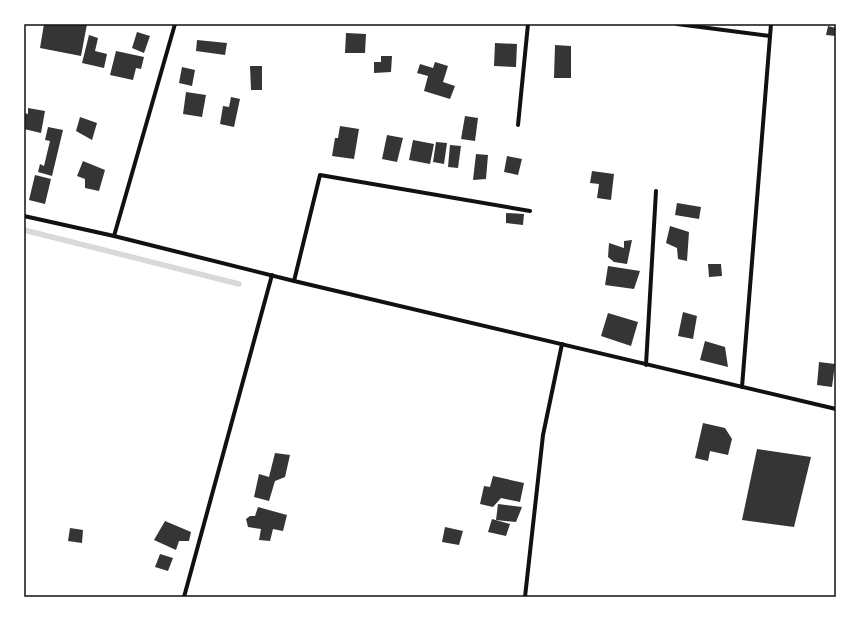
<svg xmlns="http://www.w3.org/2000/svg" width="860" height="621" font-family="Montserrat,sans-serif">
	<style>
		.lines { fill: none; stroke-linecap: round; stroke-linejoin: round }
		.stream { stroke: #d9d9d9; stroke-width: 5.5 }
		.building { fill: #353535 }
		.minor { stroke: #111; stroke-width: 4 }
		.neatline { fill: none; stroke: #111; stroke-width: 1.5 }
	</style>
	<rect width="100%" height="100%" fill="#fff"/>
	<g class="lines">
		<path class="stream" d="M24,230L239,284"/>
	</g>
	<g class="building">
		<path d="M44,24H87L81,56L40,48Z"/>
		<path d="M828,26L836,28V36L826,35Z"/>
		<path d="M137,32L150,36L144,53L132,48Z"/>
		<path d="M346,33L366,34L365,53H345Z"/>
		<path d="M89,35L98,38L95,51L107,54L104,68L82,63Z"/>
		<path d="M197,40L227,43L225,55L196,51Z"/>
		<path d="M495,43L517,44L516,67L494,66Z"/>
		<path d="M555,45L571,46V78H554Z"/>
		<path d="M116,51L144,57L141,69L136,68L133,80L110,75Z"/>
		<path d="M381,56H392L391,72L374,73V62H381Z"/>
		<path d="M435,62L448,66L443,82L455,86L450,99L424,91L428,76L417,73L420,64L433,68Z"/>
		<path d="M250,66H262V90H251Z"/>
		<path d="M182,67L195,70L192,86L179,83Z"/>
		<path d="M186,92L206,95L202,117L183,114Z"/>
		<path d="M231,97L240,99L234,127L220,124L223,106L229,107Z"/>
		<path d="M28,108L45,111L41,133L24,129V113L28,114Z"/>
		<path d="M465,116L478,118L475,141L461,139Z"/>
		<path d="M80,117L97,123L92,140L76,131Z"/>
		<path d="M340,126L359,129L354,159L332,156L335,138H338Z"/>
		<path d="M48,127L63,130L52,176L38,172L40,164L44,166L50,141L45,140Z"/>
		<path d="M387,135L403,138L397,162L382,159Z"/>
		<path d="M413,140L434,144L430,164L409,160Z"/>
		<path d="M436,142L447,143L444,164L433,162Z"/>
		<path d="M450,145L461,146L458,168L448,167Z"/>
		<path d="M476,154L488,155L486,179L473,180Z"/>
		<path d="M507,156L522,159L518,175L504,172Z"/>
		<path d="M83,161L105,170L99,191L85,188V179L77,176Z"/>
		<path d="M592,171L614,174L611,200L597,198L599,184L590,183Z"/>
		<path d="M35,175L51,179L45,204L29,200Z"/>
		<path d="M677,203L701,207L699,219L675,215Z"/>
		<path d="M506,213L524,214L523,225L506,223Z"/>
		<path d="M670,226L689,232L687,261L678,259L677,248L666,243Z"/>
		<path d="M632,240L627,264L614,262L608,257L609,243L624,248V241Z"/>
		<path d="M708,264H721L722,276L709,277Z"/>
		<path d="M608,266L640,271L634,289L605,285Z"/>
		<path d="M683,312L697,316L693,339L678,336Z"/>
		<path d="M608,313L638,322L631,346L601,336Z"/>
		<path d="M705,341L725,347L728,367L700,360Z"/>
		<path d="M819,362L835,364L832,387L817,385Z"/>
		<path d="M703,423L725,428L732,439L728,455L710,451L708,461L695,458Z"/>
		<path d="M757,449L811,457L794,527L742,520Z"/>
		<path d="M275,453L290,455L285,477L275,481L269,501L254,497L259,474L269,477Z"/>
		<path d="M493,476L524,483L520,502L501,498L493,507L480,504L484,486L490,487Z"/>
		<path d="M498,504L522,507L516,522L496,520Z"/>
		<path d="M258,507L287,515L283,531L273,529L270,541L259,540L261,529L248,527L246,519L250,516H255Z"/>
		<path d="M492,519L510,524L506,536L488,532Z"/>
		<path d="M165,521L191,532L189,541H179L176,550L154,540Z"/>
		<path d="M445,527L463,531L459,545L442,542Z"/>
		<path d="M70,528L83,530L82,543L68,541Z"/>
		<path d="M160,554L173,558L168,571L155,567Z"/>
	</g>
	<g class="lines">
		<g class="minor">
			<path d="M677,24L770,36"/>
			<path d="M518,125L528,24"/>
			<path d="M24,216L114,236L294,281L836,409"/>
			<path d="M114,236L175,24"/>
			<path d="M294,281L320,175L530,211"/>
			<path d="M646,365L656,191"/>
			<path d="M742,387L771,24"/>
			<path d="M184,597L272,275"/>
			<path d="M525,597L543,435L562,344"/>
		</g>
	</g>
	<rect width="860" height="621" fill="none" stroke="#ffffff" stroke-width="50"/>
	<rect x="25" y="25" width="810" height="571" class="neatline"/>
</svg>
